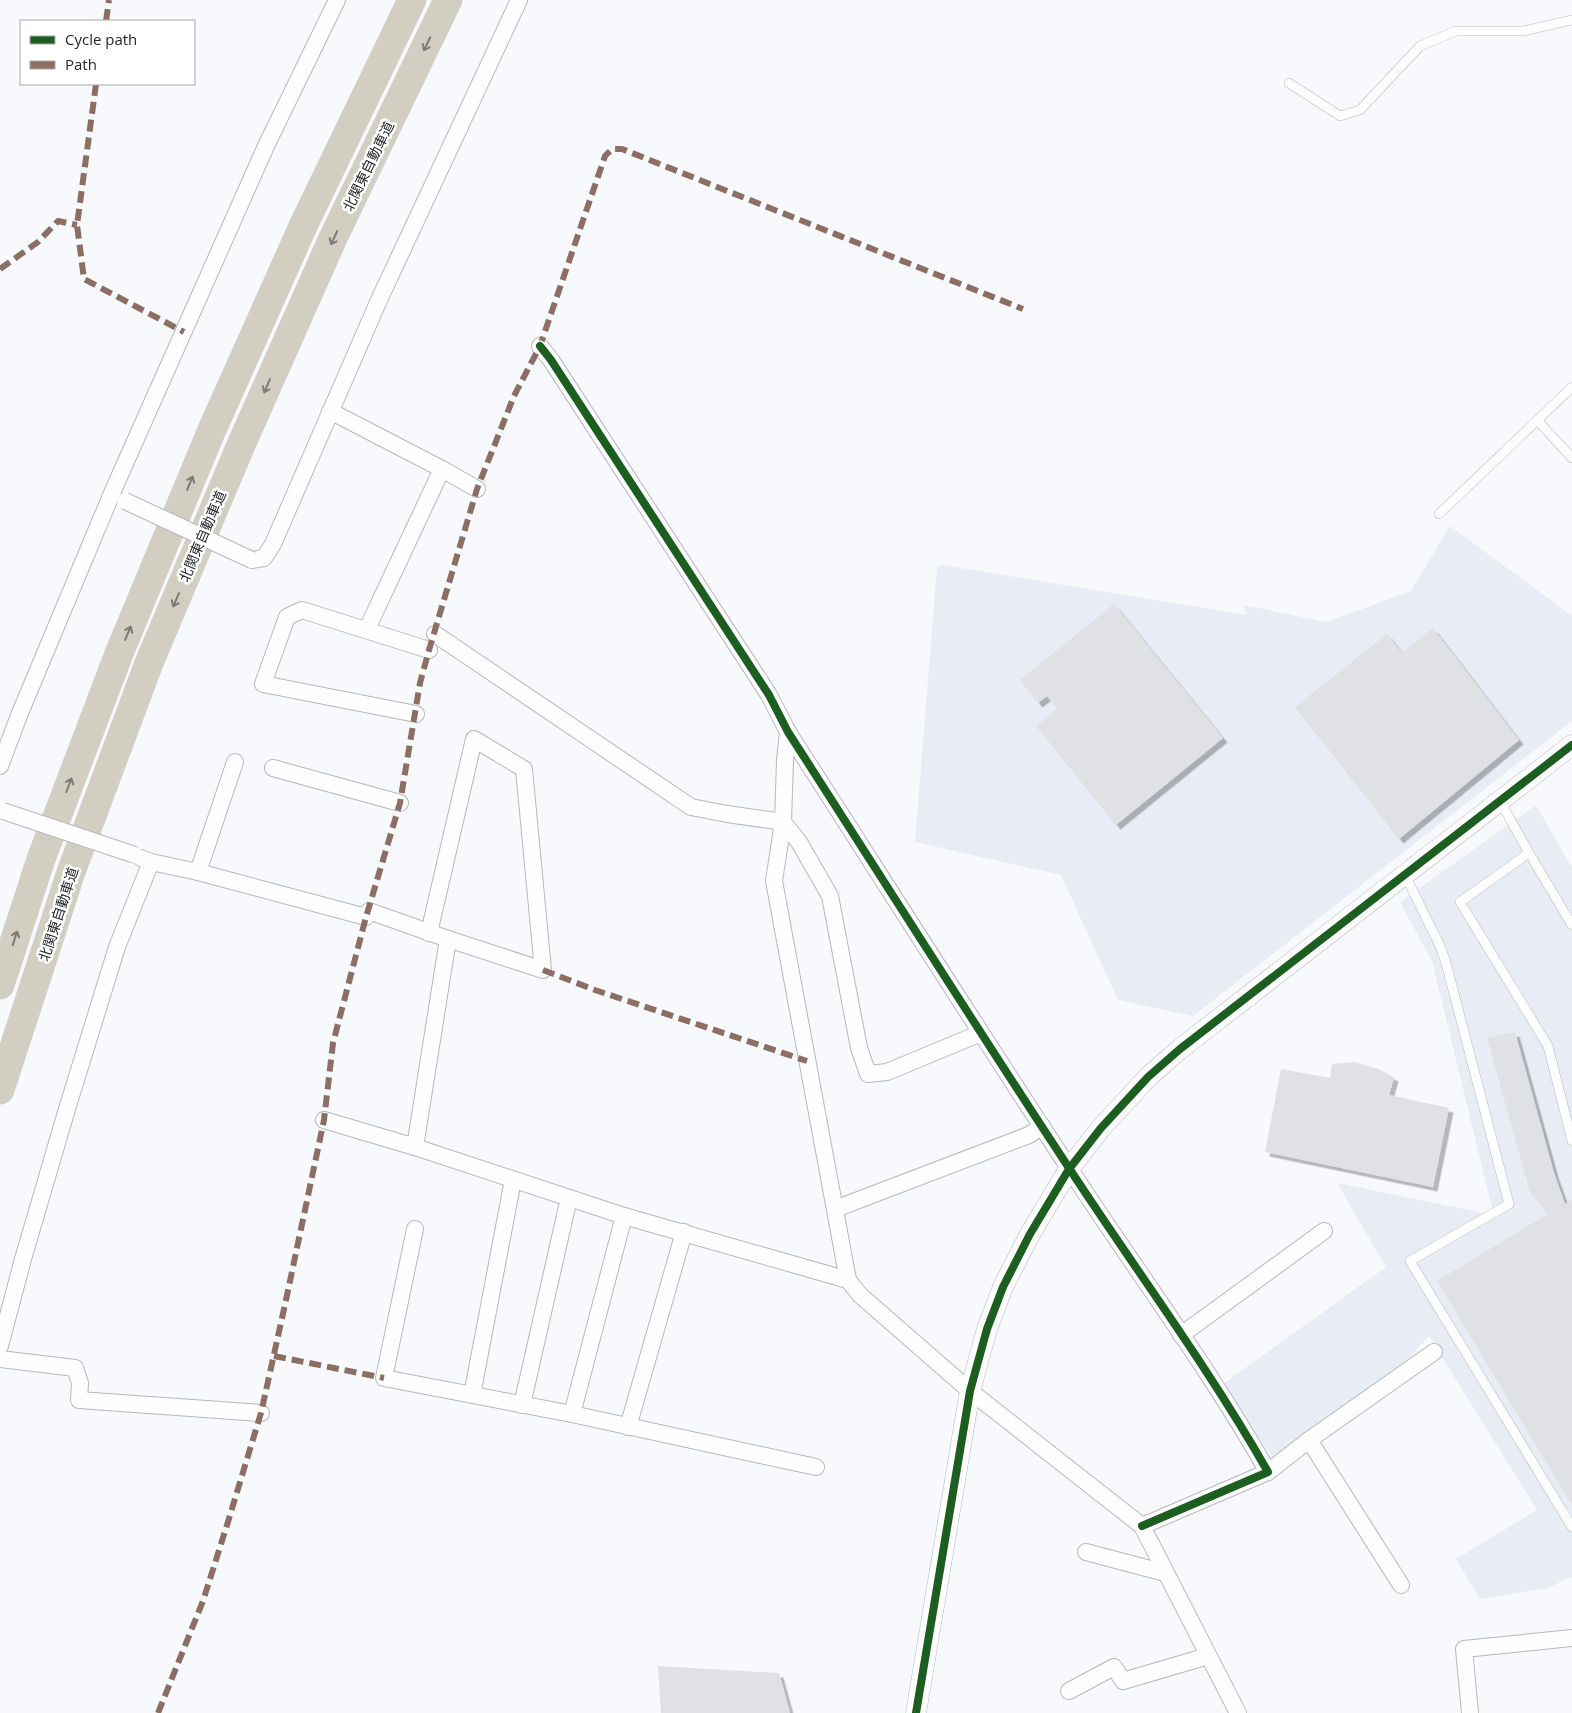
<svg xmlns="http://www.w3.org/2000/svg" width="1572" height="1713" font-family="'Open Sans','Noto Sans JP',sans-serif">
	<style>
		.built { fill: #e7ecf5 }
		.building { fill: #dfe1e4; filter: url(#shadow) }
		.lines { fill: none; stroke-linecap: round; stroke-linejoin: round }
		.service-casing { stroke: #b6b8bb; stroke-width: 10 }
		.minor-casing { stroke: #b6b8bb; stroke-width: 18 }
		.tertiary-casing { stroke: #b6b8bb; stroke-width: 21 }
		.motorway-casing { stroke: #d4d6d8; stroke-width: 29 }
		.service { stroke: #fefeff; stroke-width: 9 }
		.minor { stroke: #fefeff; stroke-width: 16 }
		.tertiary { stroke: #fefeff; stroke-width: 20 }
		.motorway { stroke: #d2cec1; stroke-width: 28 }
		.minor-bridge-casing { stroke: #b6b8bb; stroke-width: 18; stroke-linecap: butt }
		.minor-bridge { stroke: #fefeff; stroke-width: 16 }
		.quiet { stroke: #8d6e63; stroke-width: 6; stroke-dasharray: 12 6; stroke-linecap: butt }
		.cycleway-casing { stroke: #fff; stroke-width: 11 }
		.cycleway { stroke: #1b5e20; stroke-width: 8 }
		.oneway { stroke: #7c7a76 }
		.labels { text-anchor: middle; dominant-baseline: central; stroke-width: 5; stroke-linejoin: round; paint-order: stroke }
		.street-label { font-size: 14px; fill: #25272a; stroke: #fff }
	</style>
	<defs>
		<filter id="shadow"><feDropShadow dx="4.5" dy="4.5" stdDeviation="0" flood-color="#0004"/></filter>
	</defs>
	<rect width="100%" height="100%" fill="#f7f9fc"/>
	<g class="built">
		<path d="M1450,526L1572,616V721L1193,1016L1118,1000L1061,875L915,842L937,568L942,565L1247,615L1243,605L1327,622L1411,591Z"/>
		<path d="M1536,805L1572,868V1577L1547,1588L1480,1599L1456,1559L1537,1510L1429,1336L1402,1366L1273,1458L1223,1384L1386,1267L1337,1183L1483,1213L1492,1208L1432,961L1400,902Z"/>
	</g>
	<g class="building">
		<path d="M1114,604L1223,738L1116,825L1036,726L1057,709L1047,696L1038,703L1020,680Z"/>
		<path d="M1433,628L1519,740L1399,839L1295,707L1387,634L1402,653Z"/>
		<path d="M1515,1032L1554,1173L1565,1204L1572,1200V1505L1437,1281L1548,1214L1530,1192L1487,1038Z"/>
		<path d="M1355,1062L1378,1069L1394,1077L1389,1095L1449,1108L1433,1187L1265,1152L1281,1069L1330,1078L1332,1064Z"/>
		<path d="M658,1666L779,1673L790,1713H661Z"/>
	</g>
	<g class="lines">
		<defs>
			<g id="service">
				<path d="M1289,83L1340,116L1360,110L1420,46L1456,31H1523L1572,20"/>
				<path d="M1537,420L1572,458"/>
				<path d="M1439,514L1572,387"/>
				<path d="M1500,801L1529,853L1572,925"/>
				<path d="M1529,853L1460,902L1548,1046L1572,1141"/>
				<path d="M1405,875L1441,948L1446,963L1509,1204L1410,1261L1572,1527"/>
			</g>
			<g id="minor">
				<path d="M540,346L551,360L769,695L788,732C882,878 974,1024 1069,1168C1135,1269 1209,1368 1268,1472L1142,1526"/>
				<path d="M330,411L442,469L477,489"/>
				<path d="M252,560L264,558L273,544L379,300L519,0"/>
				<path d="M367,629L442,469"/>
				<path d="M435,634L691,807L727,814L783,822L799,842L830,896L859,1048L868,1074L887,1072L981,1033"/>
				<path d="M416,714L263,684L287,617L302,610L429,650"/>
				<path d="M788,732L785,761L783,822L774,881L848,1280L860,1295L970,1391L1142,1526L1238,1713"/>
				<path d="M0,766L20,713L112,493L266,146L337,0"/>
				<path d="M273,768L400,803"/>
				<path d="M141,858L151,862L198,872L366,917"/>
				<path d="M198,872L235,762"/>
				<path d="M369,911L448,939L415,1147"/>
				<path d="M429,933L474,739L524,769L543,970L448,939"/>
				<path d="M324,1120L415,1147L624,1216L848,1280"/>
				<path d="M835,1209L1029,1135L1042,1126"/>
				<path d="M415,1229L384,1378L572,1414L816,1467"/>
				<path d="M1181,1335L1324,1231"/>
				<path d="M0,1346L23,1259L67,1109L117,947L151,862"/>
				<path d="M0,1359L75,1368L80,1383L79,1400L261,1413"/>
				<path d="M472,1395L513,1180"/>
				<path d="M522,1405L569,1198"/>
				<path d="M572,1414L624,1216"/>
				<path d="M628,1427L684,1232"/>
				<path d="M1309,1440L1401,1585"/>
				<path d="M1268,1472L1309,1440L1434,1352"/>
				<path d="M1086,1552L1165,1573"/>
				<path d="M1069,1691L1114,1667L1123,1681L1208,1656"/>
				<path d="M1470,1713L1464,1649L1572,1638"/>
			</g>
			<path id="tertiary" d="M916,1713L970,1391L987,1329L1003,1287L1030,1234L1069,1169L1101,1128L1148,1077L1180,1049L1572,745"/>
			<g id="motorway">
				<path d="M0,985L41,859L120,651L211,432L304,224L412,0"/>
				<path d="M0,1090L71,872L149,663L241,445L333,238L448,0"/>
			</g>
		</defs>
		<use href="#service" class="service-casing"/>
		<use href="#minor" class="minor-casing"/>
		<use href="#tertiary" class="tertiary-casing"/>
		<use href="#motorway" class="motorway-casing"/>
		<use href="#service" class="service"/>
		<use href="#minor" class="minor"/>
		<use href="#tertiary" class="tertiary"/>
		<use href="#motorway" class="motorway"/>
		<defs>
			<g id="minor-bridge">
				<path d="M125,501L252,560"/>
				<path d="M3,811L135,855"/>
			</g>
		</defs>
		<use href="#minor-bridge" class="minor-bridge-casing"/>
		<use href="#minor-bridge" class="minor-bridge"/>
		<g class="quiet">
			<path d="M106,21L109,0"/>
			<path d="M96,84L77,225L84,279L184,332"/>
			<path d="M0,269L38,242L58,221L77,225"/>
			<path d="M543,970L595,990L807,1061"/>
			<path d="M274,1356L384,1378"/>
			<path d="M158,1713L203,1601L227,1525L261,1413L286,1300L324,1120L333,1043L366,917L400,803L420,683L429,650L477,489L514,396L540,346L605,156L612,149H622L1023,309"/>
		</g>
		<defs>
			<g id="cycleway">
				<path d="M540,346L551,360L769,695L788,732C882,878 974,1024 1069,1168C1135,1269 1209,1368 1268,1472L1142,1526"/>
				<path d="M916,1713L970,1391L987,1329L1003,1287L1030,1234L1069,1169L1101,1128L1148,1077L1180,1049L1572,745"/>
			</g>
		</defs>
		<use href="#cycleway" class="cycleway-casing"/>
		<use href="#cycleway" class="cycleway"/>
	</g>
	<defs><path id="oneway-shaft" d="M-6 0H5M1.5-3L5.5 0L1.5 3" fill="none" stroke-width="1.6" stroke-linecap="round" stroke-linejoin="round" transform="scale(1.25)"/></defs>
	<g class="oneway">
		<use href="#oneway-shaft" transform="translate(427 44) rotate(116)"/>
		<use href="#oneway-shaft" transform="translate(334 238) rotate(115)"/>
		<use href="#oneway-shaft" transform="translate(267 386) rotate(114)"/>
		<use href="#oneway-shaft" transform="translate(190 483) rotate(-67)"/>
		<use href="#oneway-shaft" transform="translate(176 600) rotate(113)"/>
		<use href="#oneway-shaft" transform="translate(128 633) rotate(-67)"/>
		<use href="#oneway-shaft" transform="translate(69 785) rotate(-69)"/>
		<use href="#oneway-shaft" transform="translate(15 938) rotate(-72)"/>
	</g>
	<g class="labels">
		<g class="street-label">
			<text transform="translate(368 166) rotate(-64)">北関東自動車道</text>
			<text transform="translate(202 536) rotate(-67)">北関東自動車道</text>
			<text transform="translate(58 914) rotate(-72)">北関東自動車道</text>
		</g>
	</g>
	<rect x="20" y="20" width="175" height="65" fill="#ffffff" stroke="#a8a9aa"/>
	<rect x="30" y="36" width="25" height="8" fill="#1b5e20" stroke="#a8a9aa"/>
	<text x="65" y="45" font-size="15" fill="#25272a">Cycle path</text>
	<rect x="30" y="61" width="25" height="8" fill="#8d6e63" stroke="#a8a9aa"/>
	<text x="65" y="70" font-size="15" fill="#25272a">Path</text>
</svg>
